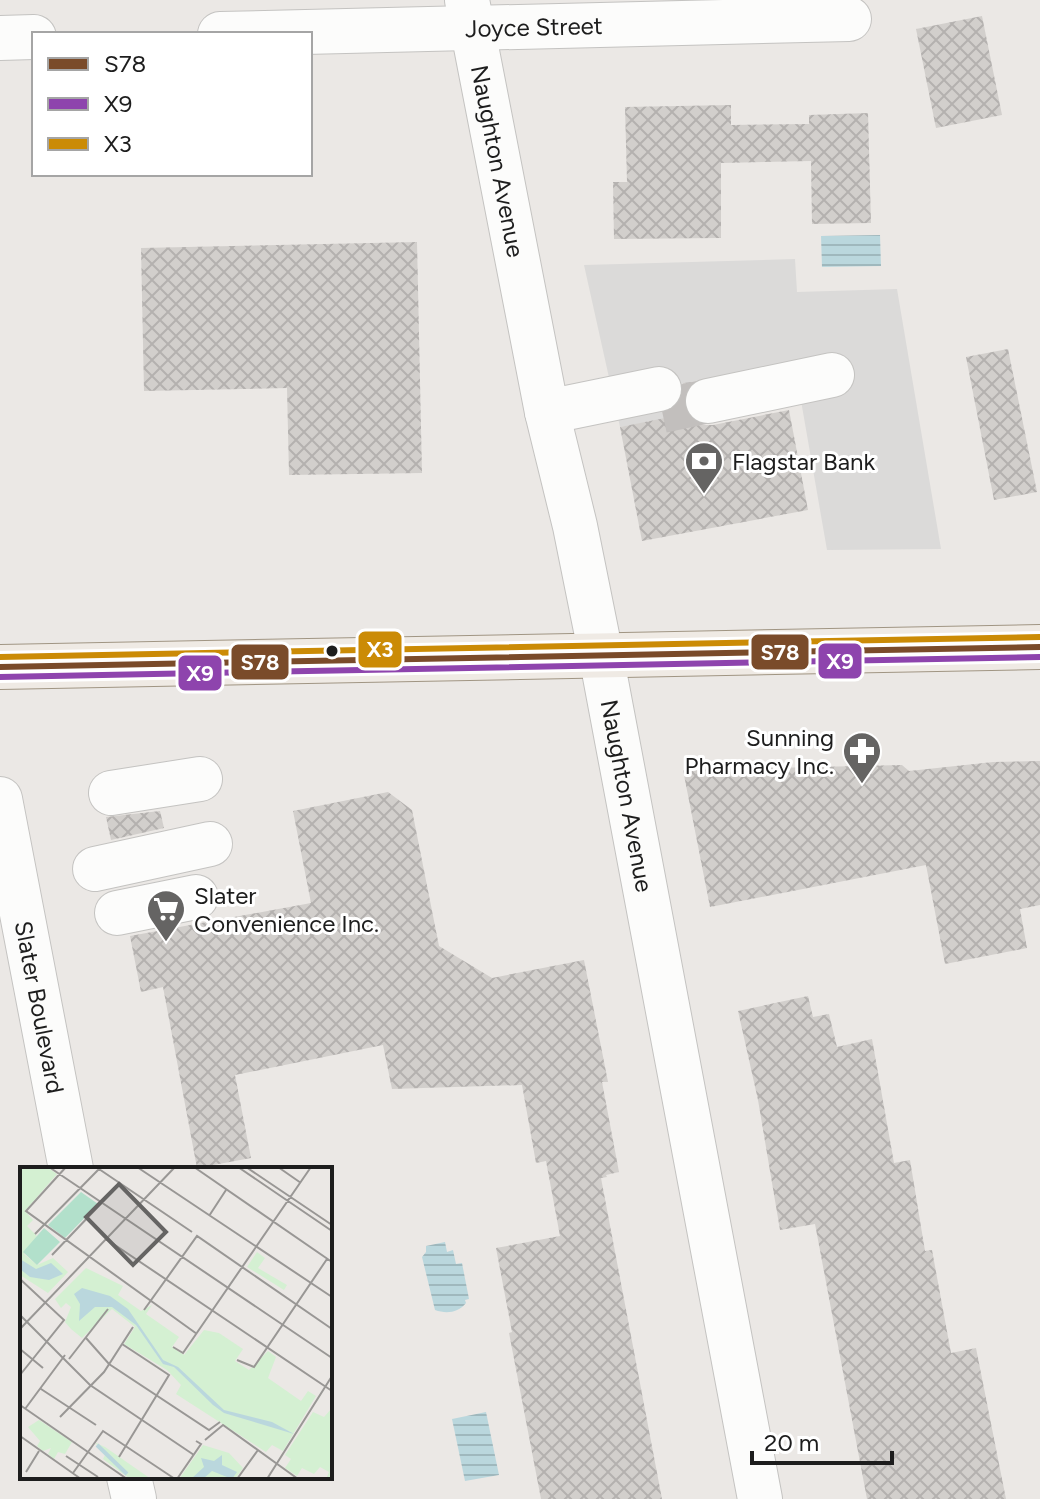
<svg xmlns="http://www.w3.org/2000/svg" width="1040" height="1499" font-family="Figtree,sans-serif">
	<style>
		.parking { fill: #dbdad9 }
		.water { fill: url(#water-rules) }
		.building { fill: url(#building-cross-hatch) }
		.lines { fill: none; stroke-linecap: round; stroke-linejoin: round }
		.minor-tunnel { stroke: #c2bfbd; stroke-width: 44; stroke-dasharray: 44 22; stroke-linecap: butt }
		.minor-casing { stroke: #c4c3c1; stroke-width: 46 }
		.major-casing { stroke: #a09583; stroke-width: 46 }
		.minor { stroke: #fcfcfb; stroke-width: 44 }
		.major { stroke: #efeae4; stroke-width: 44 }
		.bus-1-casing { stroke: #fff; stroke-width: 12 }
		.bus-2-casing { stroke: #fff; stroke-width: 12 }
		.bus-3-casing { stroke: #fff; stroke-width: 12 }
		.bus-1 { stroke: #7a4b2a; stroke-width: 6 }
		.bus-2 { stroke: #8e44ad; stroke-width: 6 }
		.bus-3 { stroke: #cb8b06; stroke-width: 6 }
		.bus-dot { fill: #1d1d1d; stroke: #fff; stroke-width: 3 }
		.labels { text-anchor: middle; dominant-baseline: central; stroke-width: 6; stroke-linejoin: round; paint-order: stroke }
		.street-label { font-size: 24px; fill: #1d1d1d; stroke: #fff }
		.poi-label { font-size: 24px; fill: #1d1d1d; stroke: #fff; text-anchor: start }
		.inset-river { fill: none; stroke: #bad7dd; stroke-width: 4 }
		.inset-road { fill: none; stroke: #999795; stroke-width: 2 }
		.view { fill: #656463; fill-opacity: 0.15; stroke: #656463; stroke-width: 4 }
		.inset-edge { fill: none; stroke: #1d1d1d; stroke-width: 4 }
		.line-badge { stroke: #fff; stroke-width: 3 }
		.badge-label { font-size: 22px; text-anchor: middle; font-weight: bold; fill: #fff }
	</style>
	<defs>
		<pattern id="water-rules" width="6" height="5" patternUnits="userSpaceOnUse" patternTransform="scale(2)"><rect width="6" height="5" fill="#bad7dd"/><path d="M0 2.5h6" fill="none" stroke="#9fb8bd"/></pattern>
		<pattern id="building-cross-hatch" width="8" height="8" patternUnits="userSpaceOnUse" patternTransform="scale(2)"><rect width="8" height="8" fill="#d2cfcc"/><path d="M0 0l8 8M0 8l8-8" fill="none" stroke="#b4b1af"/></pattern>
	</defs>
	<rect width="100%" height="100%" fill="#ebe8e5"/>
	<path class="parking" d="M795,259L797,292L897,289L941,549L827,550L800,395L620,427L584,265Z"/>
	<g class="water">
		<path d="M880,235L881,266L822,267L821,236Z"/>
		<path d="M445,1242L447,1252L453,1250L456,1264L462,1263L469,1299L465,1300L466,1303C458,1313 446,1314 435,1310L422,1257L426,1252V1246Z"/>
		<path d="M486,1412L499,1475L465,1481L452,1419Z"/>
	</g>
	<g class="building">
		<path d="M982,16L1002,115L936,128L916,29Z"/>
		<path d="M731,105V125L809,124V115L868,113L871,223L812,224L811,161L721,163V238L614,239L613,182H627L625,107Z"/>
		<path d="M417,242L422,473L289,475L287,388L144,391L141,248Z"/>
		<path d="M1008,349L1037,492L994,500L966,357Z"/>
		<path d="M693,382L685,392L683,405L689,417L701,425H713L789,410L808,510L642,541L620,427L665,418L664,414L675,408L682,398L683,383Z"/>
		<path d="M1040,761V905L1020,909L1027,948L945,964L926,865L710,907L683,770L902,765L909,771L993,762Z"/>
		<path d="M388,792L412,810L439,946L492,978L584,960L608,1082H602L619,1172L606,1175L607,1177L601,1178L662,1499H541L509,1333L512,1332L496,1248L560,1236L546,1161L536,1163L522,1085L392,1089L383,1045L235,1075L251,1158L197,1168L163,987L141,992L130,936L311,903L293,811Z"/>
		<path d="M160,811L164,828L111,840L106,817Z"/>
		<path d="M808,996L813,1017L829,1014L837,1047L872,1039L894,1163L910,1160L925,1251L932,1250L951,1353L976,1348L1006,1499H867L815,1224L780,1230L758,1100L738,1011Z"/>
	</g>
	<g class="lines">
		<path class="minor-tunnel" d="M662,411L708,401"/>
		<defs>
			<g id="minor">
				<path id="s1" d="M467,0L547,412L575,526L601,655L760,1499"/>
				<path id="s2" d="M220,34L849,19"/>
				<path d="M0,38L34,37"/>
				<path d="M708,401L832,375"/>
				<path d="M547,412L659,389"/>
				<path d="M111,793L200,779"/>
				<path id="s3" d="M0,799L71,1169"/>
				<path d="M95,869L210,844"/>
				<path d="M117,913L196,897"/>
				<path d="M129,1477L134,1499"/>
			</g>
			<path id="major" d="M0,667L1040,647"/>
		</defs>
		<use href="#minor" class="minor-casing"/>
		<use href="#major" class="major-casing"/>
		<use href="#minor" class="minor"/>
		<use href="#major" class="major"/>
		<defs>
			<path id="bus-1" d="M0,667L1040,647"/>
			<path id="bus-2" d="M0,677L1040,657"/>
			<path id="bus-3" d="M0,657L1040,637"/>
		</defs>
		<use href="#bus-1" class="bus-1-casing"/>
		<use href="#bus-2" class="bus-2-casing"/>
		<use href="#bus-3" class="bus-3-casing"/>
		<use href="#bus-1" class="bus-1"/>
		<use href="#bus-2" class="bus-2"/>
		<use href="#bus-3" class="bus-3"/>
	</g>
	<defs>
		<symbol id="bank-pin" viewBox="-11 -11 22 30"><path d="M0 17L-7.5 6A9.5 9.5 0 1 1 7.5 6Z" fill="#656463" stroke="#fff"/><path d="M-6-4H6V4H-6ZM0-2.3a2.3 2.3 0 1 0 0 4.6a2.3 2.3 0 1 0 0-4.6Z" fill="#fff"/></symbol>
		<symbol id="pharmacy-pin" viewBox="-11 -11 22 30"><path d="M0 17L-7.5 6A9.5 9.5 0 1 1 7.5 6Z" fill="#656463" stroke="#fff"/><path d="M-2-6h4v4h4v4h-4v4h-4v-4h-4v-4h4Z" fill="#fff"/></symbol>
		<symbol id="supermarket-pin" viewBox="-11 -11 22 30"><path d="M0 17L-7.5 6A9.5 9.5 0 1 1 7.5 6Z" fill="#656463" stroke="#fff"/><path d="M-6-5.5h2.5l.6 2H6L4.5 2H-2.5L-4.4-4H-6ZM-1.5 3.2a1.3 1.3 0 1 0 .1 0ZM3 3.2a1.3 1.3 0 1 0 .1 0Z" fill="#fff"/></symbol>
	</defs>
	<g fill-rule="evenodd">
		<use href="#bank-pin" x="682" y="439" width="44" height="60"/>
		<use href="#pharmacy-pin" x="840" y="729" width="44" height="60"/>
		<use href="#supermarket-pin" x="144" y="887" width="44" height="60"/>
	</g>
	<circle class="bus-dot" cx="332" cy="651" r="7"/>
	<g class="labels">
		<g class="street-label">
			<text stroke="none"><textPath href="#s2" startOffset="314">Joyce Street</textPath></text>
			<text stroke="none"><textPath href="#s1" startOffset="164">Naughton Avenue</textPath></text>
			<text stroke="none"><textPath href="#s1" startOffset="812">Naughton Avenue</textPath></text>
			<text stroke="none"><textPath href="#s3" startOffset="212">Slater Boulevard</textPath></text>
		</g>
		<g class="poi-label">
			<text x="732" y="461">Flagstar Bank</text>
			<text x="834" y="737" text-anchor="end">Sunning<tspan x="834" dy="28">Pharmacy Inc.</tspan></text>
			<text x="194" y="895">Slater<tspan x="194" dy="28">Convenience Inc.</tspan></text>
		</g>
	</g>
	<g transform="translate(20 1167)">
		<rect width="312" height="312" fill="#ebe8e5"/>
		<path d="M0,0H27L37,7L5,44L13,53L7,59L17,69L4,87L17,98L33,91L48,105L28,126L0,108ZM237,85L245,91L238,101L267,118L264,123L227,100ZM66,101L103,119L98,128L121,144L132,138L126,147L159,170L152,180L164,188L184,163L199,166L223,182L215,194L229,203L248,184L256,190L248,211L281,234L288,224L296,229L263,284L252,278L246,285L156,227L161,218L147,203L104,177L115,160L92,142L62,171L51,162L45,155L51,140L46,136L41,141L35,132ZM312,241V312H306L309,305L300,300L294,307L282,301L277,309L265,301L271,292L265,288L293,245L304,250ZM19,253L52,275L45,287L38,285L34,292L28,287L31,281L23,284L17,279L20,274L8,260ZM74,275L85,280L131,312H110L83,292L86,286ZM183,278L209,286L223,301L215,312H159Z" fill="#d4f0d2"/>
		<path d="M61,25L78,37L45,71L28,58ZM24,61L40,75L17,98L3,85Z" fill="#b2e0cb"/>
		<path d="M0,92L16,102L31,96L43,107L29,113L10,110L0,102ZM62,121L90,129L108,142L143,193L158,200L204,243L252,255L274,267L204,246L193,238L154,200L143,197L116,158L92,140H75L59,154L60,137L54,127ZM202,288V298L217,305L212,312L192,304L183,312H171L184,300L181,291L194,294Z" fill="#bad7dd"/>
		<path class="inset-river" d="M77,278L107,307"/>
		<path class="inset-road" d="M29,0L312,191M46,0L6,44L177,167M76,0L172,65M117,0L312,130M174,0L312,95M218,0L312,64M226,0L312,58M258,0L281,16M189,49L206,23M15,67L79,2M86,72L312,224M32,88L93,24M0,112L44,153L0,208M124,143L177,69L312,162M0,148L70,218L174,288M0,162L155,0M66,171L89,197L189,263L200,255M153,180L163,186L291,0M0,182L23,201M49,192L88,142M217,193L234,200L307,92M21,222L76,258M0,238L107,312M5,242L45,188M40,250L84,205L113,160M0,269L61,312M185,273L203,258L278,312M46,289L78,310M99,290L149,208L102,177M6,305L19,284M53,306L83,264L155,312M157,312L181,277L176,274M217,312L238,283M247,312L312,209"/>
		<path class="view" d="M99,17L146,65L113,98L66,50Z"/>
		<rect width="312" height="312" class="inset-edge"/>
	</g>
	<g class="line-badge">
		<rect x="357" y="630" width="46" height="39" rx="8" fill="#cb8b06"/>
		<rect x="750" y="633" width="60" height="38" rx="8" fill="#7a4b2a"/>
		<rect x="817" y="642" width="46" height="38" rx="8" fill="#8e44ad"/>
		<rect x="230" y="643" width="60" height="38" rx="8" fill="#7a4b2a"/>
		<rect x="177" y="654" width="46" height="38" rx="8" fill="#8e44ad"/>
	</g>
	<g class="badge-label">
		<text x="380" y="657">X3</text>
		<text x="780" y="660">S78</text>
		<text x="840" y="669">X9</text>
		<text x="260" y="670">S78</text>
		<text x="200" y="681">X9</text>
	</g>
	<rect x="32" y="32" width="280" height="144" fill="#ffffff" stroke="#a5a5a5" stroke-width="2"/>
	<rect x="48" y="58" width="40" height="12" fill="#7a4b2a" stroke="#a5a5a5" stroke-width="2"/>
	<text x="104" y="72" font-size="24" fill="#1d1d1d">S78</text>
	<rect x="48" y="98" width="40" height="12" fill="#8e44ad" stroke="#a5a5a5" stroke-width="2"/>
	<text x="104" y="112" font-size="24" fill="#1d1d1d">X9</text>
	<rect x="48" y="138" width="40" height="12" fill="#cb8b06" stroke="#a5a5a5" stroke-width="2"/>
	<text x="104" y="152" font-size="24" fill="#1d1d1d">X3</text>
	<path d="M752 1451v12h140v-12" fill="none" stroke="#1d1d1d" stroke-width="4"/>
	<text x="764" y="1451" font-size="24" fill="#1d1d1d" stroke="#ffffff" stroke-width="6" paint-order="stroke">20 m</text>
</svg>
